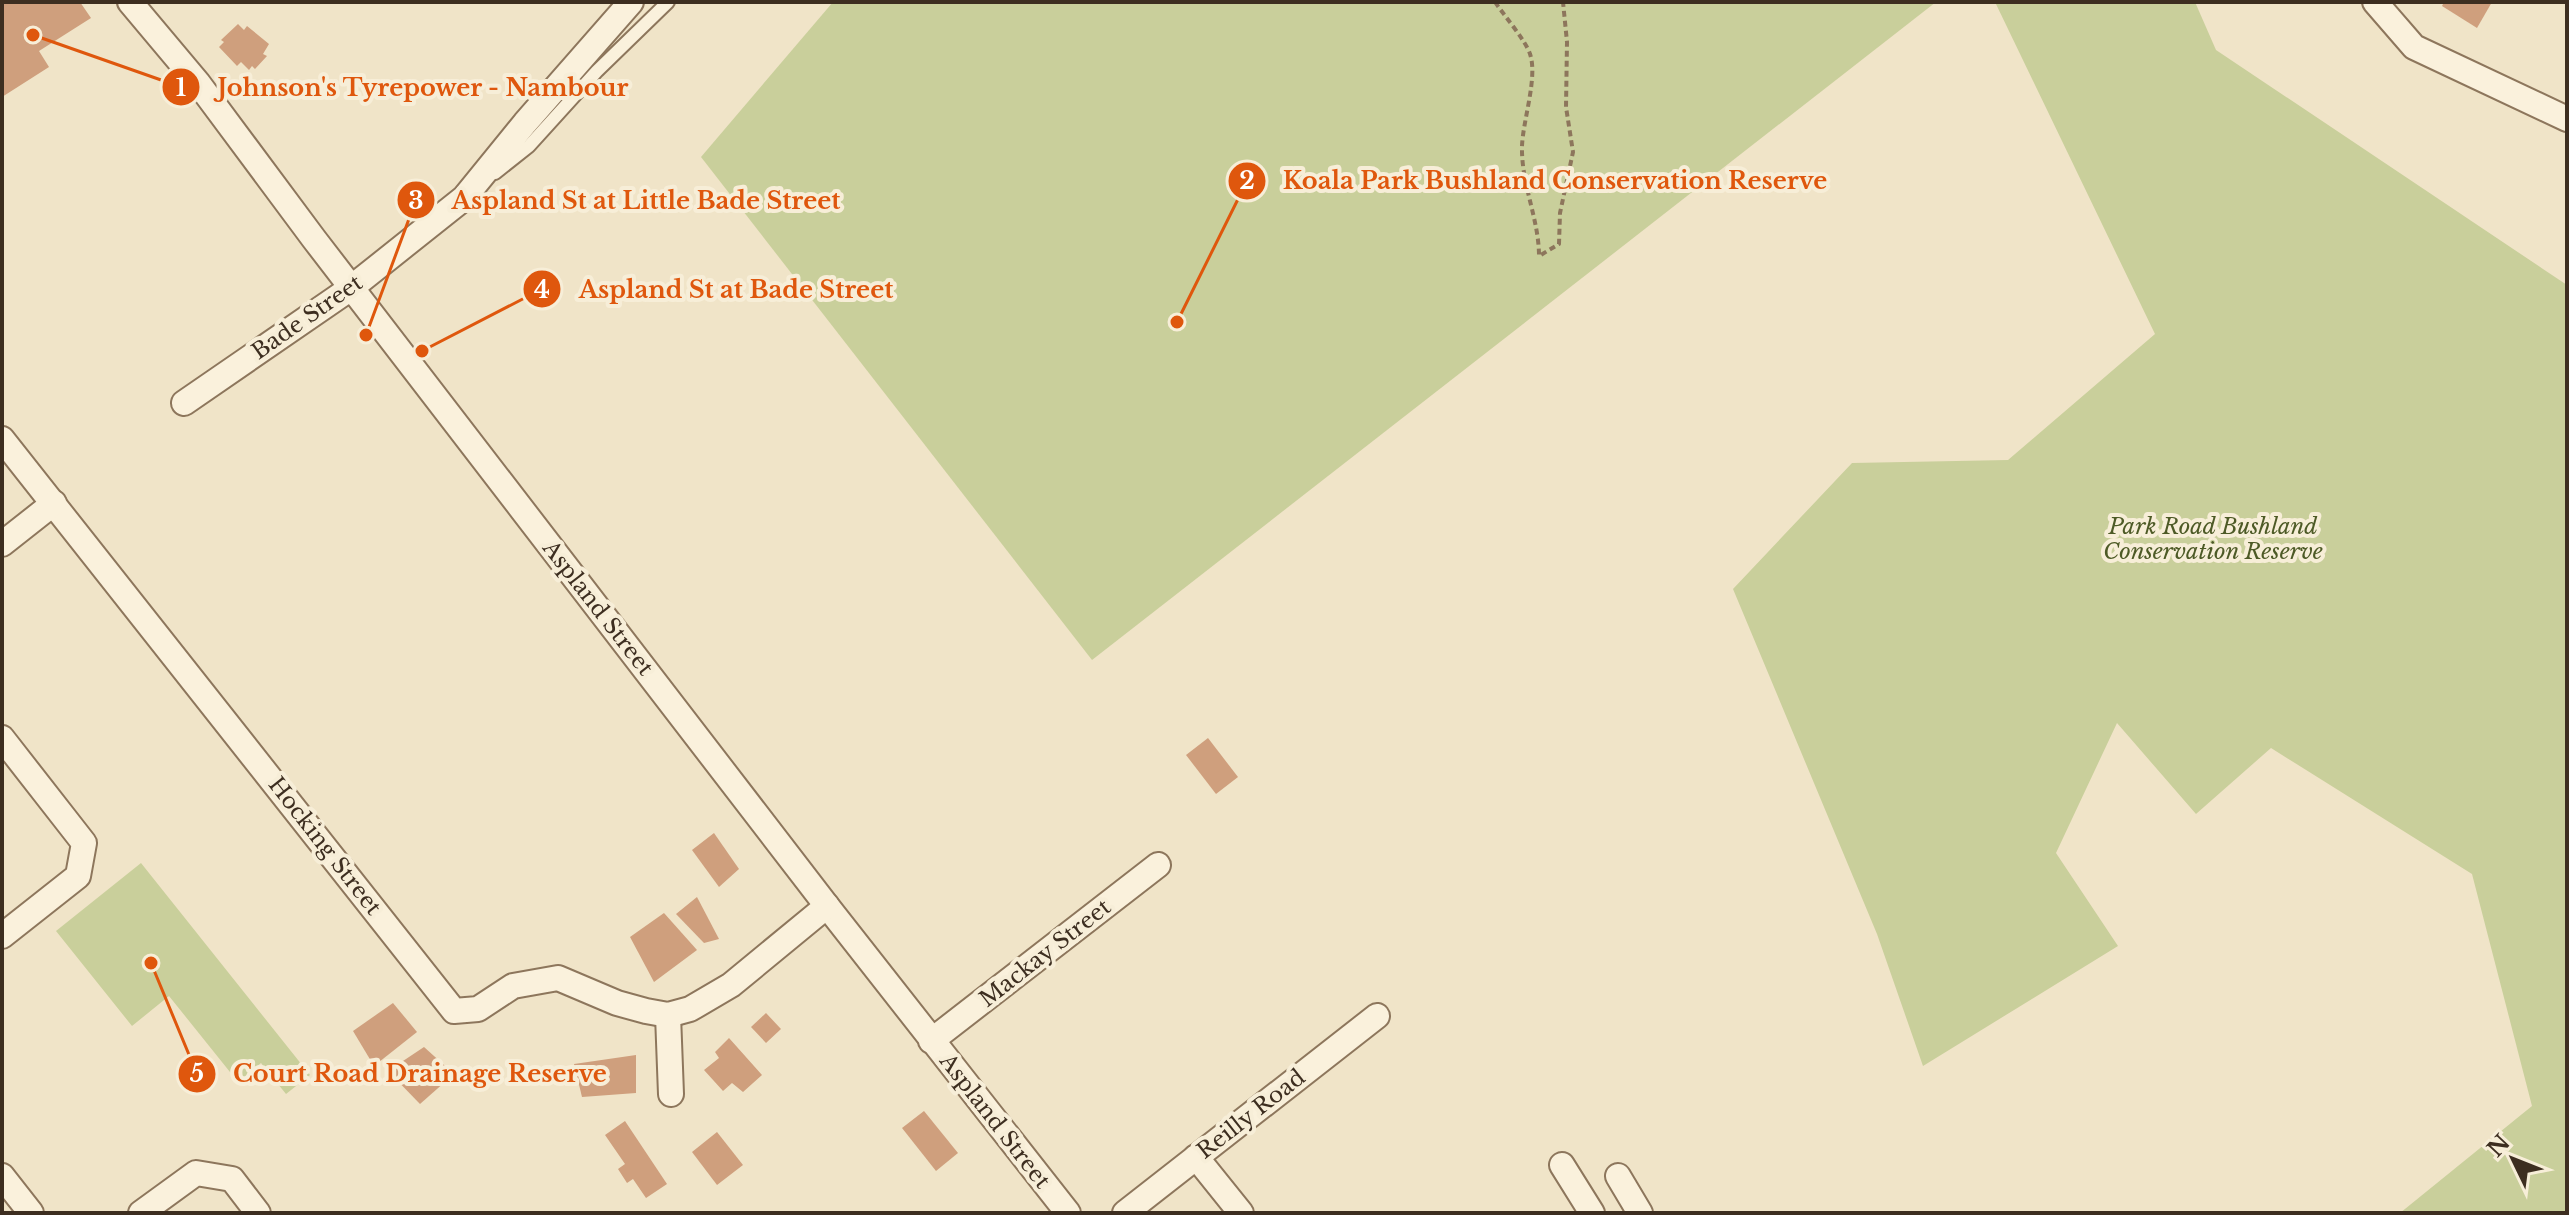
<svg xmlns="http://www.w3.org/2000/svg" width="2569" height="1215" font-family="'Libre Baskerville',serif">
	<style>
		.green { fill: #c9cf9b }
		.building { fill: #cf9f7d }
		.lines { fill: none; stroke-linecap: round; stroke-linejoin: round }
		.service-casing { stroke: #8d765c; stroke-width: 16 }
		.minor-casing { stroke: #8d765c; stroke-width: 28 }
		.path { stroke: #8d765c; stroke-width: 4; stroke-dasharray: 6 4; stroke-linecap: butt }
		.service { stroke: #faf1dc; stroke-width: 12 }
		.minor { stroke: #faf1dc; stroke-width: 24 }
		.labels { text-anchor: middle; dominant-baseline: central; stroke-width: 8; stroke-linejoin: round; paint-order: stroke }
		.street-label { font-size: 22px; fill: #3d2e20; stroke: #f7eed8 }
		.park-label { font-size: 22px; font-style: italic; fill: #4d5a26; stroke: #f7eed8 }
		.leader { fill: none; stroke: #df570d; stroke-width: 3 }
		.callout-dot { fill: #df570d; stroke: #f7eed8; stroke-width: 3 }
		.mark-label { font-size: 24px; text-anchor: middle; font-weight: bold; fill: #fff }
		.callout-label { font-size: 24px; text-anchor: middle; font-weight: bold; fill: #df570d; stroke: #f7eed8; stroke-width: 8; stroke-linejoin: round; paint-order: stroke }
	</style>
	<rect width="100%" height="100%" fill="#f0e4c8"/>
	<g class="green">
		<path d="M833,2H1936L1092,660L701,157Z"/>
		<path d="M1995,2H2195L2216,50L2567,285V1213H2400L2532,1106L2472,874L2271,748L2196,814L2117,723L2056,853L2118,946L1923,1066L1877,934L1733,589L1852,463L2008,460L2155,334Z"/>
		<path d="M141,863L310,1075L286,1094L261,1063L238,1082L169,996L132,1026L56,931Z"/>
	</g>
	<g class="building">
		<path d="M2,2H80L91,18L39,51L49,67L2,97Z"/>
		<path d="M2444,2H2492L2477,28L2442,6Z"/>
		<path d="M238,24L244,30L247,26L269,44L263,54L267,56L255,69L252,66L249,70L241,62L237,66L219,47L224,42L221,40Z"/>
		<path d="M1208,738L1238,777L1216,794L1186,755Z"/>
		<path d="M714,833L739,869L719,887L692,850Z"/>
		<path d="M697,897L719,939L704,943L676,914Z"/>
		<path d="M664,913L697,950L654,982L630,937Z"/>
		<path d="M393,1003L417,1032L374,1066L353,1031Z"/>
		<path d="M766,1013L781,1029L766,1043L751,1027Z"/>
		<path d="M729,1038L762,1075L743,1092L732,1083L723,1091L704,1070L719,1058L715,1052Z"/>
		<path d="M424,1047L454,1074L420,1104L388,1071Z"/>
		<path d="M636,1055V1093L582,1097L574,1064Z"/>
		<path d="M924,1111L958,1153L936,1171L902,1128Z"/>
		<path d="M625,1121L667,1184L646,1198L633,1179L627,1183L618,1169L625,1164L605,1135Z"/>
		<path d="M717,1132L743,1165L717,1185L692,1152Z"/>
	</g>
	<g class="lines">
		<defs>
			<path id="service" d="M495,173L529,146L597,71L668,2"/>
			<g id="minor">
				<path d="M130,2L198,83L314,239L827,906L1068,1213"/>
				<path d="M2375,2L2414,47L2567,119"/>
				<path d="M184,403L351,288L464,198L525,123L631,2"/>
				<path d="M2,439L454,1011L478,1009L513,986L558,978L617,1003L646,1011L668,1015L690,1009L731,985L827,906"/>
				<path d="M2,544L54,503"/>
				<path d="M2,738L84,843L78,876L2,936"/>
				<path d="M668,1015L671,1094"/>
				<path d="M931,1041L1158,865"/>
				<path d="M1196,1157L1241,1213"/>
				<path d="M1562,1165L1592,1213"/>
				<path d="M2,1176L31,1213"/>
				<path d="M1618,1176L1640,1213"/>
				<path d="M141,1213L196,1173L232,1179L258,1213"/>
				<path d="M1125,1213L1377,1016"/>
			</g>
		</defs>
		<use href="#service" class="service-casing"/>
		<use href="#minor" class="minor-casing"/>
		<path class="path" d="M1495,2C1503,14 1526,41 1530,54C1538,77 1523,120 1522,146C1521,184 1539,219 1539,256L1559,244L1560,213L1573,152L1566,107L1567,42L1563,2"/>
		<use href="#service" class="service"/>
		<use href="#minor" class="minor"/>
	</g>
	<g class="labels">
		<g class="street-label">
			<text transform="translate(307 317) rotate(-35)">Bade Street</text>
			<text transform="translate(598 608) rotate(52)">Aspland Street</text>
			<text transform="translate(325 846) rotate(52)">Hocking Street</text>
			<text transform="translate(1045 953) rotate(-38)">Mackay Street</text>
			<text transform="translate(1251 1114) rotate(-38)">Reilly Road</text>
			<text transform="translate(995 1121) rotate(52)">Aspland Street</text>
		</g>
		<g class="park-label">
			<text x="2213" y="526">Park Road Bushland<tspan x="2213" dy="25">Conservation Reserve</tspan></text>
		</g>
	</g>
	<path class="leader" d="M33 35L181 87M1177 322L1247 181M366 335L416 200M422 351L542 289M151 963L197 1074"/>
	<g class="callout-dot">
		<circle cx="33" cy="35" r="8"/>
		<circle cx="1177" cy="322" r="8"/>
		<circle cx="366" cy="335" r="8"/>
		<circle cx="422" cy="351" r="8"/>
		<circle cx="151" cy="963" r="8"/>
		<circle cx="181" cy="87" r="20"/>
		<circle cx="1247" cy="181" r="20"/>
		<circle cx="416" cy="200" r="20"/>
		<circle cx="542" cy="289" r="20"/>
		<circle cx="197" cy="1074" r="20"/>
	</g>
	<g class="mark-label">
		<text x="181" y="96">1</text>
		<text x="1247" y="189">2</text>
		<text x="416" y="209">3</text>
		<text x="542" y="298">4</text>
		<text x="197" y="1082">5</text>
	</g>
	<g class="callout-label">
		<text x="423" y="96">Johnson's Tyrepower - Nambour</text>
		<text x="1555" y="189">Koala Park Bushland Conservation Reserve</text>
		<text x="646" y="209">Aspland St at Little Bade Street</text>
		<text x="736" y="298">Aspland St at Bade Street</text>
		<text x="420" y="1082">Court Road Drainage Reserve</text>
	</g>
	<rect width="2569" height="1215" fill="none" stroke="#3d2e20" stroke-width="8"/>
	<g transform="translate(2513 1159) rotate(313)" stroke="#f7eed8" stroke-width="6" paint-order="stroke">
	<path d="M0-6L14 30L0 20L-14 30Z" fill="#3d2e20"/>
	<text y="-12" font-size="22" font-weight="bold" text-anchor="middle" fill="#3d2e20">N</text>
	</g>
</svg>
